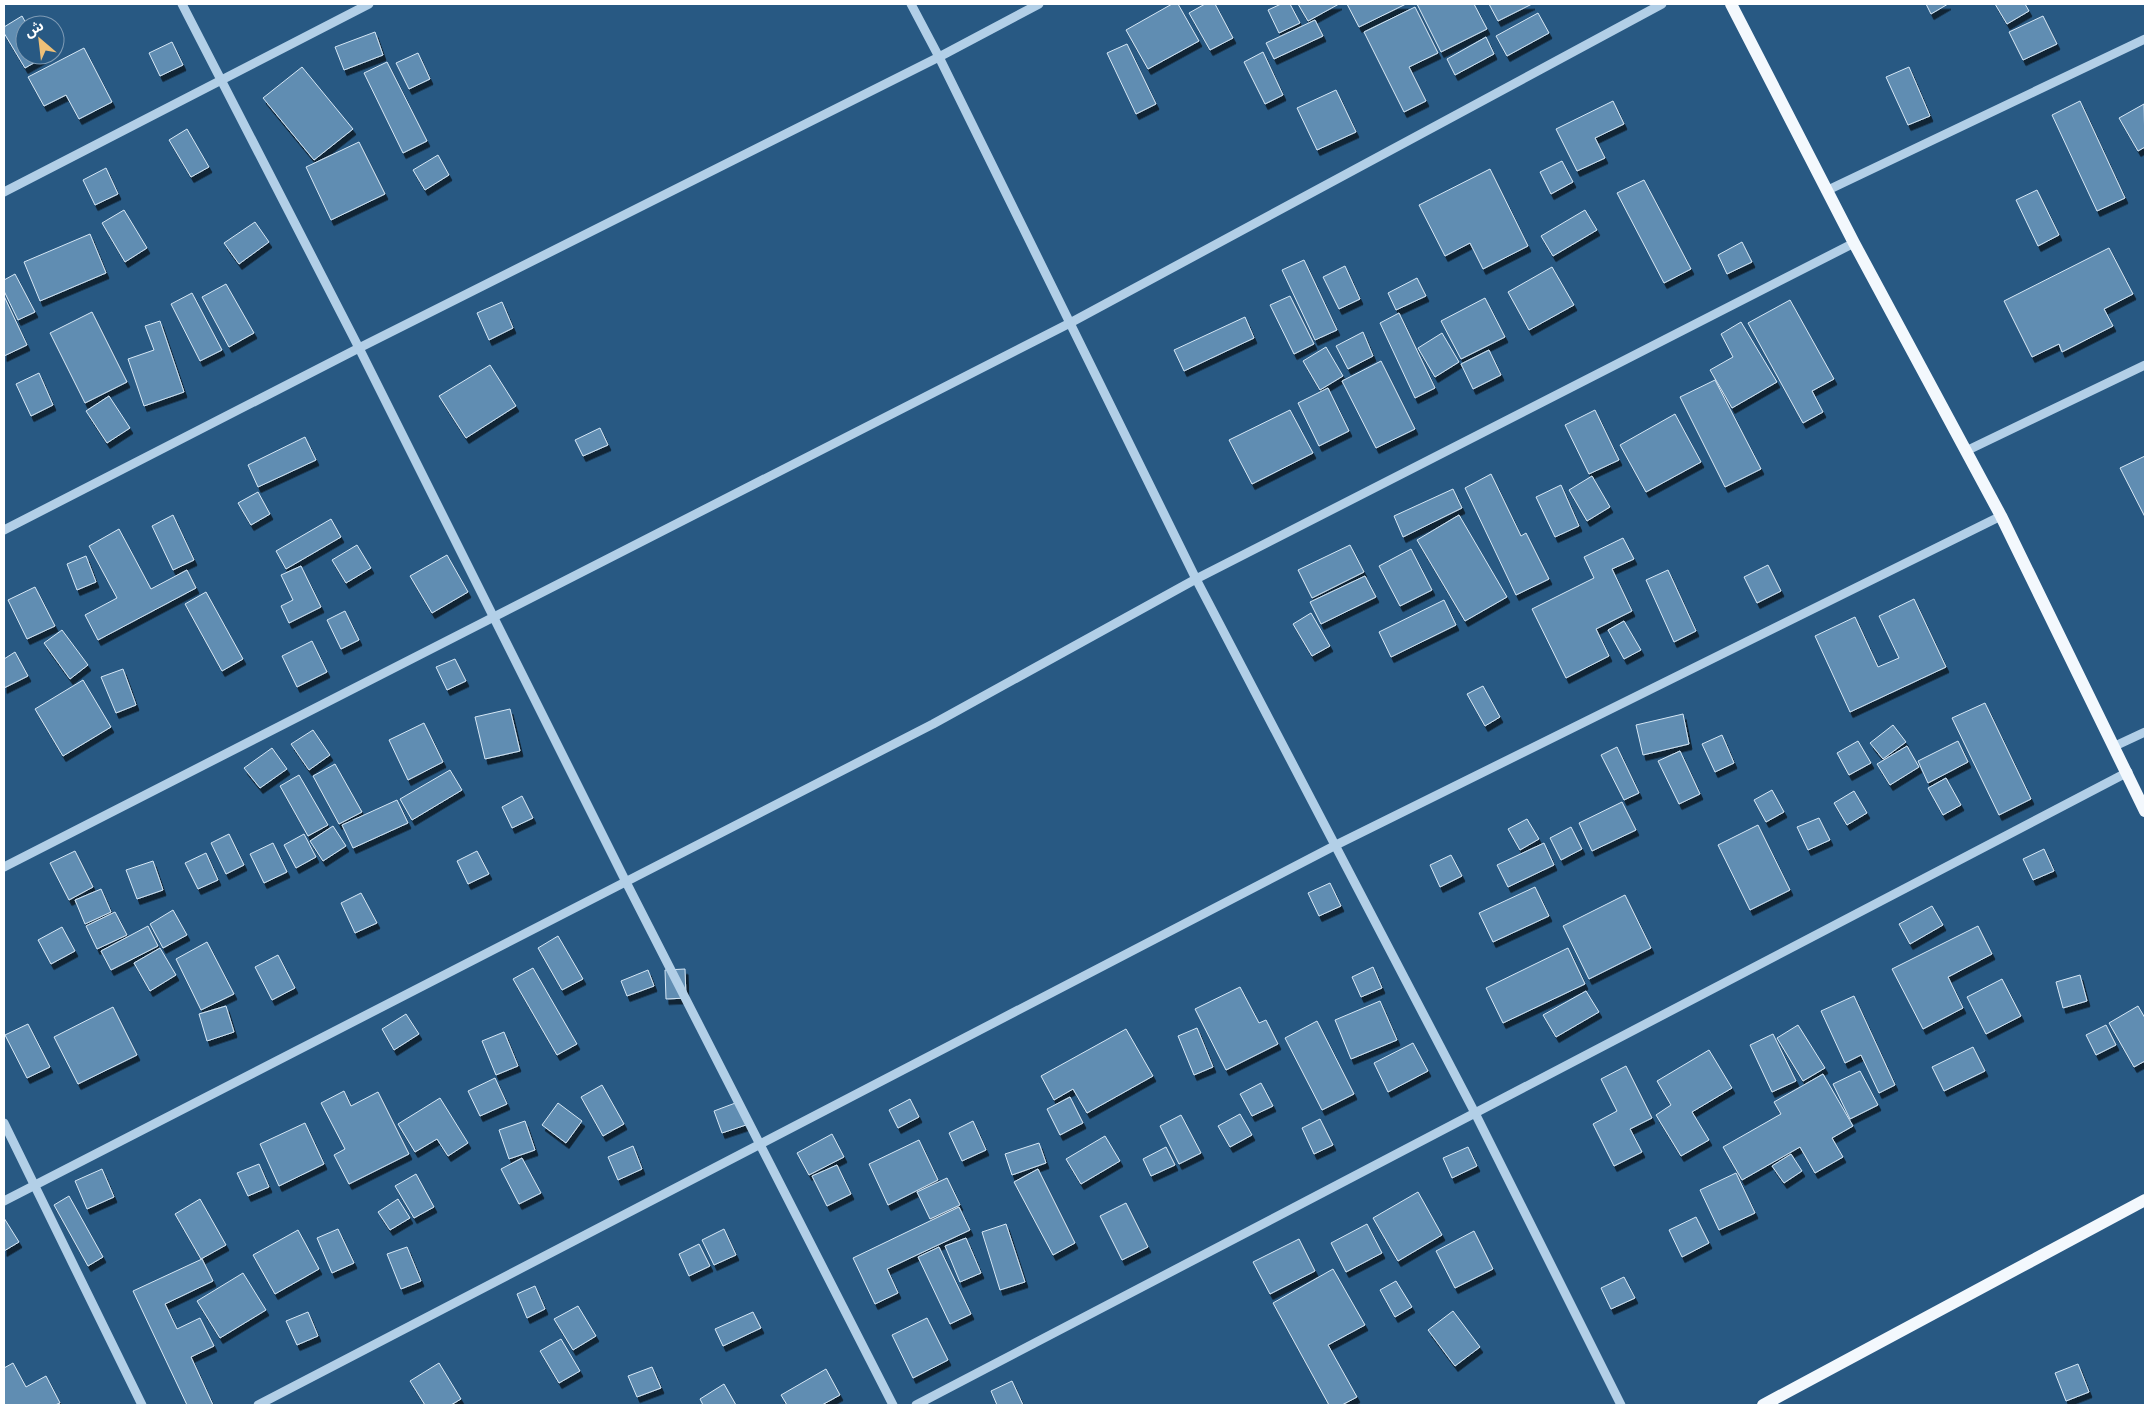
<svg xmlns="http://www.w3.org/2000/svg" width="2149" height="1409" font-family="'Asap Condensed','Noto Sans Arabic',sans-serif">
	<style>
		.building { fill: #618db2; stroke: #d5e7f5; filter: url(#shadow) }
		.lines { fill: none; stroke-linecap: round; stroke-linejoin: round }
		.minor { stroke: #b2cfe7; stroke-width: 9 }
		.major { stroke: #f3f8fd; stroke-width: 12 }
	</style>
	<defs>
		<filter id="shadow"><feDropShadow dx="3" dy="5.5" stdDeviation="0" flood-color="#0009"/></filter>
	</defs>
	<rect width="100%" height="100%" fill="#285983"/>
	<g class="building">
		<path d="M1172,4H1178L1199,41L1148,69L1126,30Z"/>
		<path d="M1205,4H1215L1233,38L1210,50L1189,13Z"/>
		<path d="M1281,4H1290L1300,23L1279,33L1268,10Z"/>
		<path d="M1298,4H1339L1308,21Z"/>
		<path d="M1347,4H1406L1359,27Z"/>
		<path d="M1417,4H1474L1487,29L1441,52Z"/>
		<path d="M1489,4H1532L1498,21Z"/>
		<path d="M1926,4H1948L1931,14Z"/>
		<path d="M1995,4H2025L2029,11L2007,24Z"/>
		<path d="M1415,7L1438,53L1409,67L1426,101L1404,112L1364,32Z"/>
		<path d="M1538,13L1549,33L1507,56L1496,36Z"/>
		<path d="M22,16L27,25H25V55L46,56L25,68L4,33V27Z"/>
		<path d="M2043,16L2057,44L2023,60L2009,32Z"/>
		<path d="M1315,20L1323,36L1274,59L1266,43Z"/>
		<path d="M375,32L383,55L344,70L335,47Z"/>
		<path d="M1486,37L1494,54L1455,75L1447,59Z"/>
		<path d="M172,42L183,65L160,76L149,53Z"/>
		<path d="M1127,44L1156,104L1136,114L1107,53Z"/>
		<path d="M84,48L112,102L79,119L66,95L44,106L28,77Z"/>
		<path d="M1263,52L1283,95L1265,104L1244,62Z"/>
		<path d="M418,53L430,79L409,89L396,63Z"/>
		<path d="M387,62L427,141L403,153L364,73Z"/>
		<path d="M302,67L353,129L314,160L263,98Z"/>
		<path d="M1909,67L1930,116L1908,125L1886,77Z"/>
		<path d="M1336,90L1356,132L1317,150L1297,108Z"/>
		<path d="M1613,101L1624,124L1595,138L1605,158L1577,171L1556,129Z"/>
		<path d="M2080,101L2125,198L2097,211L2052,115Z"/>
		<path d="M2144,104L2145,147L2138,151L2119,118Z"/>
		<path d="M187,129L209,167L191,177L169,140Z"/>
		<path d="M359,142L385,194L331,220L306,167Z"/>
		<path d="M438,155L449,175L425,190L413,170Z"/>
		<path d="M1562,161L1573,182L1551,194L1540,172Z"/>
		<path d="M106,168L118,194L95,205L83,180Z"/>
		<path d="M1490,169L1528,246L1483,269L1470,243L1445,256L1419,205Z"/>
		<path d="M1644,180L1691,269L1664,283L1617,193Z"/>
		<path d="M2037,190L2059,235L2038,246L2016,200Z"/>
		<path d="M124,210L147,248L125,262L102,223Z"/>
		<path d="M1585,210L1597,230L1553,256L1541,236Z"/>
		<path d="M255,222L269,242L239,264L224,243Z"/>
		<path d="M90,234L106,273L40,301L24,262Z"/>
		<path d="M1742,242L1752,262L1727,274L1718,255Z"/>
		<path d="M2109,248L2133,294L2104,309L2113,326L2062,352L2059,344L2032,357L2004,301Z"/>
		<path d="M1304,260L1337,330L1315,340L1282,270Z"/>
		<path d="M1345,266L1360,299L1339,309L1323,277Z"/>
		<path d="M1552,267L1574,305L1529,330L1508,292Z"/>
		<path d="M15,274L35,312L18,320L4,291V280Z"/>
		<path d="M1417,278L1426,296L1396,310L1388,293Z"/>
		<path d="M226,284L254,333L229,347L202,297Z"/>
		<path d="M192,293L222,350L200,361L171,304Z"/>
		<path d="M4,296L27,345L4,356Z"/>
		<path d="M1290,296L1314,344L1294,354L1270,305Z"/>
		<path d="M1485,298L1505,337L1461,359L1441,321Z"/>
		<path d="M1790,300L1834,379L1812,391L1823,412L1803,423L1748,323Z"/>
		<path d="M502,302L513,328L489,340L477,313Z"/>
		<path d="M92,312L127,382L85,403L50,333Z"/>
		<path d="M1399,313L1435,388L1415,398L1380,323Z"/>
		<path d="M1245,317L1254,338L1184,371L1174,350Z"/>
		<path d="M160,321L184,392L144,406L128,359L154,350L145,326Z"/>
		<path d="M1741,322L1777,382L1732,408L1710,370L1733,357L1721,334Z"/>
		<path d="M1363,332L1373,356L1348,369L1336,346Z"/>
		<path d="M1442,333L1459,362L1435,377L1418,348Z"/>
		<path d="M1326,347L1343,376L1320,390L1303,361Z"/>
		<path d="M1489,350L1501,375L1473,389L1461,364Z"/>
		<path d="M1381,361L1415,429L1376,448L1342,381Z"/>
		<path d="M490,365L516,406L466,438L439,396Z"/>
		<path d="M39,373L53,405L31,416L16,384Z"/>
		<path d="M1715,380L1761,469L1725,487L1680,397Z"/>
		<path d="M1328,388L1349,431L1319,446L1298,403Z"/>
		<path d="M109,396L130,428L107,443L86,411Z"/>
		<path d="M1290,410L1313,453L1252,484L1229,440Z"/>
		<path d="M1595,410L1619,460L1589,474L1565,425Z"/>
		<path d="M1675,414L1701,462L1646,492L1620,445Z"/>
		<path d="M600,428L608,445L583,456L575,440Z"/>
		<path d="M305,437L316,460L258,487L248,465Z"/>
		<path d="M2145,456V517L2120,468Z"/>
		<path d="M1491,474L1521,536L1526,533L1549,579L1516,595L1465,488Z"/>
		<path d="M1592,476L1610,507L1587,521L1569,490Z"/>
		<path d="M1561,485L1579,526L1555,537L1536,497Z"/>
		<path d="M1453,489L1462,508L1403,537L1394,516Z"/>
		<path d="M258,492L270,514L251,525L238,503Z"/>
		<path d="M173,515L194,560L173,570L152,526Z"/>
		<path d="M1459,515L1507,597L1465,621L1417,540Z"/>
		<path d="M331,519L341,537L286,569L276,551Z"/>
		<path d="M119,529L151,589L187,570L196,588L98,640L85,615L117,598L89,546Z"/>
		<path d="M1623,538L1634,559L1612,569L1632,611L1596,629L1609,656L1566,678L1532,609L1594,578L1584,557Z"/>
		<path d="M357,545L371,568L346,583L332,560Z"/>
		<path d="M1350,545L1364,572L1312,598L1298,570Z"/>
		<path d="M1411,549L1432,590L1400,606L1379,566Z"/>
		<path d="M447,555L468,592L432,613L410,576Z"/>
		<path d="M86,556L96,582L77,590L67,564Z"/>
		<path d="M1768,565L1781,591L1757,603L1744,577Z"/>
		<path d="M301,566L321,607L289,623L281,606L293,600L281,575Z"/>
		<path d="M1668,570L1696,631L1674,642L1646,580Z"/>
		<path d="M1365,576L1376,597L1321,624L1310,602Z"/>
		<path d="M35,587L55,626L27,639L8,600Z"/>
		<path d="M206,592L243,659L222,671L185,604Z"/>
		<path d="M1914,599L1946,667L1850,712L1815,636L1855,617L1878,667L1899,658L1879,616Z"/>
		<path d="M1444,600L1456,625L1391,657L1379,632Z"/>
		<path d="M345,611L359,640L341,649L327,620Z"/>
		<path d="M1311,613L1330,646L1312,656L1293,624Z"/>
		<path d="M1624,621L1641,650L1624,659L1608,630Z"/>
		<path d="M62,630L88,665L70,679L44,643Z"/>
		<path d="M312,641L327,672L297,687L282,656Z"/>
		<path d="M15,652L28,676L4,688V659Z"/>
		<path d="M455,659L466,681L447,690L436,667Z"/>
		<path d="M123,669L136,705L116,713L101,677Z"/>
		<path d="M83,680L111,727L63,756L35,709Z"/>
		<path d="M1483,686L1500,717L1485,726L1467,694Z"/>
		<path d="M1985,703L2031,799L1999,815L1952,718Z"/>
		<path d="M510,709L520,751L485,759L475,717Z"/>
		<path d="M1683,714L1689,744L1643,755L1636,725Z"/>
		<path d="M424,723L443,762L408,780L389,740Z"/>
		<path d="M1893,725L1906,742L1883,759L1870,743Z"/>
		<path d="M313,730L330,755L309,770L291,744Z"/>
		<path d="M1722,735L1734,763L1715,772L1702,744Z"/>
		<path d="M1858,741L1871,763L1849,775L1837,753Z"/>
		<path d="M1958,741L1968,762L1928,783L1918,761Z"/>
		<path d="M1907,746L1919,767L1890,785L1877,764Z"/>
		<path d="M1617,747L1639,793L1624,800L1601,755Z"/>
		<path d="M272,748L287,769L260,788L244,768Z"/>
		<path d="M1680,751L1700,794L1679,804L1658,761Z"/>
		<path d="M335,764L362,812L339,824L313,776Z"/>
		<path d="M450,770L462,790L412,820L400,799Z"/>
		<path d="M299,775L328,825L308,836L280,786Z"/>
		<path d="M1946,778L1961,805L1943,815L1928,788Z"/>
		<path d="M1772,790L1784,812L1766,822L1754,800Z"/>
		<path d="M1854,791L1867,813L1847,825L1834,803Z"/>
		<path d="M522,796L533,818L512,828L502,807Z"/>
		<path d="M397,800L408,823L353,848L342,825Z"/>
		<path d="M1622,802L1636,830L1592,851L1579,823Z"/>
		<path d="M1819,818L1830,840L1808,850L1797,827Z"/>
		<path d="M1527,819L1539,839L1520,850L1508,829Z"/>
		<path d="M1758,825L1790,890L1750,910L1718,845Z"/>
		<path d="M333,826L346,846L323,861L310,841Z"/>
		<path d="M1571,827L1582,849L1561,860L1550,838Z"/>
		<path d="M229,834L244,865L226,874L211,843Z"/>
		<path d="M304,834L316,857L296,868L284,845Z"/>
		<path d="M273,843L287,872L264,883L250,854Z"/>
		<path d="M1544,843L1554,865L1508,887L1497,865Z"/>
		<path d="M2044,849L2054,871L2033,880L2023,859Z"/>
		<path d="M75,851L93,887L69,900L50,863Z"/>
		<path d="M477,851L489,874L468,884L457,861Z"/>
		<path d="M206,853L218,880L198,889L185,863Z"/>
		<path d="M1451,855L1462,876L1440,887L1430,865Z"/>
		<path d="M153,861L163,890L137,899L126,870Z"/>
		<path d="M1330,883L1341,906L1319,916L1308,893Z"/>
		<path d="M1535,887L1549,916L1493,942L1479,913Z"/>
		<path d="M101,889L111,912L85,924L75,900Z"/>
		<path d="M361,893L377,923L355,933L341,903Z"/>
		<path d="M1625,895L1651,948L1589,979L1563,926Z"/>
		<path d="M1932,906L1943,925L1910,944L1899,924Z"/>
		<path d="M173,910L187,935L163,948L150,924Z"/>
		<path d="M115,912L127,935L97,949L86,926Z"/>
		<path d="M148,926L158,946L111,970L101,951Z"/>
		<path d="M1978,926L1992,954L1948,977L1963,1008L1923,1029L1892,969Z"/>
		<path d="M62,927L75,951L51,964L38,940Z"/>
		<path d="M558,936L583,979L562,990L538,948Z"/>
		<path d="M207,942L234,994L201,1010L176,959Z"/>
		<path d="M160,948L176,975L150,991L134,963Z"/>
		<path d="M1568,948L1585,984L1503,1023L1486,988Z"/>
		<path d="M278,955L295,988L272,1000L255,967Z"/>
		<path d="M1373,967L1382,988L1361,997L1352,977Z"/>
		<path d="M533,968L577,1044L557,1055L513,979Z"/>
		<path d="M685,969L686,998L666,999L665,970Z"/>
		<path d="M648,970L654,986L627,996L621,981Z"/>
		<path d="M2080,975L2087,1001L2063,1008L2056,982Z"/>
		<path d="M2002,979L2021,1016L1986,1034L1967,997Z"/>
		<path d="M1240,987L1259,1023L1266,1020L1278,1044L1226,1070L1195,1009Z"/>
		<path d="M1586,991L1599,1012L1556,1037L1543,1015Z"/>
		<path d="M1854,996L1895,1085L1879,1093L1861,1055L1845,1063L1821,1011Z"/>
		<path d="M1380,1001L1397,1040L1351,1059L1335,1020Z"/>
		<path d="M226,1006L234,1032L207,1041L199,1014Z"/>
		<path d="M2138,1006L2145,1018V1061L2134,1067L2109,1023Z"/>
		<path d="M113,1007L137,1055L78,1084L54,1037Z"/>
		<path d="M406,1014L419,1034L394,1050L382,1029Z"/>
		<path d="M1317,1021L1354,1094L1322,1110L1285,1038Z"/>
		<path d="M28,1024L50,1067L27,1078L5,1035Z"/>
		<path d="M1798,1025L1825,1068L1803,1081L1777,1038Z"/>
		<path d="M2106,1025L2116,1045L2096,1055L2086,1035Z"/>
		<path d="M1197,1028L1213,1067L1194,1075L1178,1036Z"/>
		<path d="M1126,1029L1153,1076L1087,1113L1073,1089L1054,1100L1041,1076Z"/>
		<path d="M504,1032L518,1066L496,1075L482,1041Z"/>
		<path d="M1773,1034L1796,1081L1772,1092L1750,1045Z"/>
		<path d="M1413,1043L1428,1071L1388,1092L1374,1063Z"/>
		<path d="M1973,1047L1985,1071L1944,1091L1932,1067Z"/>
		<path d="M1709,1050L1732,1088L1692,1112L1709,1140L1681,1156L1656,1115L1671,1105L1657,1081Z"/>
		<path d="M1626,1066L1652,1118L1630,1129L1642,1152L1614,1166L1593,1124L1617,1111L1601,1079Z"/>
		<path d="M1860,1071L1878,1105L1850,1119L1833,1084Z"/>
		<path d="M1823,1074L1853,1126L1832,1138L1843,1157L1815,1173L1800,1147L1742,1180L1723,1147L1781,1114L1774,1102Z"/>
		<path d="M495,1078L507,1104L480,1116L468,1091Z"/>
		<path d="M1261,1083L1273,1106L1252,1116L1240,1094Z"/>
		<path d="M602,1085L624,1124L603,1136L581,1097Z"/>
		<path d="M344,1091L351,1106L378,1092L409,1154L349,1184L334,1155L345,1149L321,1103Z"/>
		<path d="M1070,1097L1083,1123L1060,1135L1047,1109Z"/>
		<path d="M440,1098L468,1143L448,1156L437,1139L415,1152L398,1124Z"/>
		<path d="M910,1099L919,1117L898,1128L889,1110Z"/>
		<path d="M738,1102L746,1125L722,1133L714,1111Z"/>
		<path d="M558,1103L582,1121L566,1143L542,1125Z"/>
		<path d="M1240,1114L1252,1135L1230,1147L1218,1126Z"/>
		<path d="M1181,1115L1201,1153L1179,1164L1160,1126Z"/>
		<path d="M1320,1119L1333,1145L1314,1154L1302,1128Z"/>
		<path d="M525,1121L535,1150L509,1159L499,1130Z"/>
		<path d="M973,1121L986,1150L962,1161L949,1133Z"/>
		<path d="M305,1123L324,1164L279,1186L260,1144Z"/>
		<path d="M832,1134L844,1157L809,1175L797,1153Z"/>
		<path d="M1105,1136L1120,1161L1081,1184L1066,1159Z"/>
		<path d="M919,1140L938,1180L888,1205L869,1164Z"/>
		<path d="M1039,1143L1046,1163L1012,1175L1005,1154Z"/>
		<path d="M633,1146L642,1169L618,1180L608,1157Z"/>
		<path d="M1166,1147L1175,1165L1151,1176L1143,1159Z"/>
		<path d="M1468,1147L1477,1166L1452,1178L1443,1158Z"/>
		<path d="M1791,1154L1802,1171L1784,1183L1772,1166Z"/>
		<path d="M522,1158L541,1193L519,1204L501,1169Z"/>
		<path d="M259,1164L269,1187L248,1196L237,1173Z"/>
		<path d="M837,1165L851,1194L827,1206L812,1176Z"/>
		<path d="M102,1169L114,1197L87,1209L75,1181Z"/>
		<path d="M1038,1169L1075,1243L1053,1255L1014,1182Z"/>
		<path d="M1736,1173L1755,1213L1719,1230L1700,1190Z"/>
		<path d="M416,1174L434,1207L414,1218L395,1186Z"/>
		<path d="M947,1178L960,1205L930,1219L917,1192Z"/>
		<path d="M1418,1192L1442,1235L1398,1261L1373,1218Z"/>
		<path d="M69,1196L103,1257L88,1266L54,1205Z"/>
		<path d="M200,1199L226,1245L201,1259L175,1214Z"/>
		<path d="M398,1199L410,1218L390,1230L378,1212Z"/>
		<path d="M1126,1203L1148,1247L1122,1260L1100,1216Z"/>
		<path d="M959,1207L970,1230L887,1269L898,1293L875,1304L853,1258Z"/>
		<path d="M1696,1217L1709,1243L1682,1257L1669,1230Z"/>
		<path d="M4,1218L19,1242L4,1251Z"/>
		<path d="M1006,1224L1025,1282L1000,1290L982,1232Z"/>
		<path d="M1367,1224L1382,1253L1346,1272L1331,1243Z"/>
		<path d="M338,1229L354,1263L332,1273L317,1238Z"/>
		<path d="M724,1229L736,1255L714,1265L702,1240Z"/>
		<path d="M298,1230L319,1269L275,1294L253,1255Z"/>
		<path d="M1474,1231L1493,1269L1455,1288L1436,1251Z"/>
		<path d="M966,1238L981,1273L960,1282L945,1246Z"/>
		<path d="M1299,1239L1315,1271L1270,1294L1253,1262Z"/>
		<path d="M699,1244L710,1266L689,1276L679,1254Z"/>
		<path d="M407,1247L421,1281L401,1289L387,1254Z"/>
		<path d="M939,1247L971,1314L950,1324L918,1257Z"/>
		<path d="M202,1259L213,1281L165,1304L177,1329L200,1318L214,1346L191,1357L213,1405H187L133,1291Z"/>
		<path d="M1333,1269L1365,1325L1328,1345L1357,1397L1342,1405H1329L1273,1303Z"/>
		<path d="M243,1273L266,1310L220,1338L197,1301Z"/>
		<path d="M1624,1277L1635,1298L1611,1309L1601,1288Z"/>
		<path d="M1396,1281L1412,1307L1395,1317L1380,1290Z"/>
		<path d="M535,1286L545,1309L527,1318L517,1294Z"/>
		<path d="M578,1306L596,1336L573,1350L554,1319Z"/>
		<path d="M1453,1311L1480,1347L1455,1366L1428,1330Z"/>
		<path d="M308,1312L318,1336L297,1345L286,1321Z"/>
		<path d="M753,1312L761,1328L723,1346L715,1329Z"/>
		<path d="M927,1318L948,1360L913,1378L892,1335Z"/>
		<path d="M561,1339L580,1371L559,1383L540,1351Z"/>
		<path d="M13,1363L26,1387L46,1376L60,1403L55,1405H4V1368Z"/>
		<path d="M439,1363L461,1399L451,1405H425L410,1381Z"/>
		<path d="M2078,1364L2089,1392L2066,1401L2055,1373Z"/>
		<path d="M652,1367L661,1388L637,1397L628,1376Z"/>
		<path d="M826,1369L840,1395L822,1405H787L781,1395Z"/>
		<path d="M1012,1381L1023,1405H997L991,1391Z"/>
		<path d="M724,1384L736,1405H703L700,1399Z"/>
	</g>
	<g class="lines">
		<g class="minor">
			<path d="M182,4L359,348L626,882L893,1405"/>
			<path d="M911,4L939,57L1196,579L1475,1113L1621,1405"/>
			<path d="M1828,190L2145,39"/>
			<path d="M4,192L369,4"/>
			<path d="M1966,451L2145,365"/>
			<path d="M4,530L359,348L939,57L1039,4"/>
			<path d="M2115,746L2145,732"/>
			<path d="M4,867L1070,323L1662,4"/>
			<path d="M4,1123L142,1405"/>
			<path d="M4,1201L933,724L1196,579L1854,243"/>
			<path d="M258,1405L1336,845L2001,516"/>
			<path d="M916,1405L2128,772"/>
		</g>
		<g class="major">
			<path d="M1731,4L1854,243L2001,516L2145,811"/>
			<path d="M1763,1405L2145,1200"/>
		</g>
	</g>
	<rect width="2149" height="1409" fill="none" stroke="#ffffff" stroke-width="10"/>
	<g transform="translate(40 40) rotate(332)"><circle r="24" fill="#285983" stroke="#7e9bb5"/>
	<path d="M0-4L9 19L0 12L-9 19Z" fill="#eec078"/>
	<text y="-8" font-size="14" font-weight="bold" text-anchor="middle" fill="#ffffff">ش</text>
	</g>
</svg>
